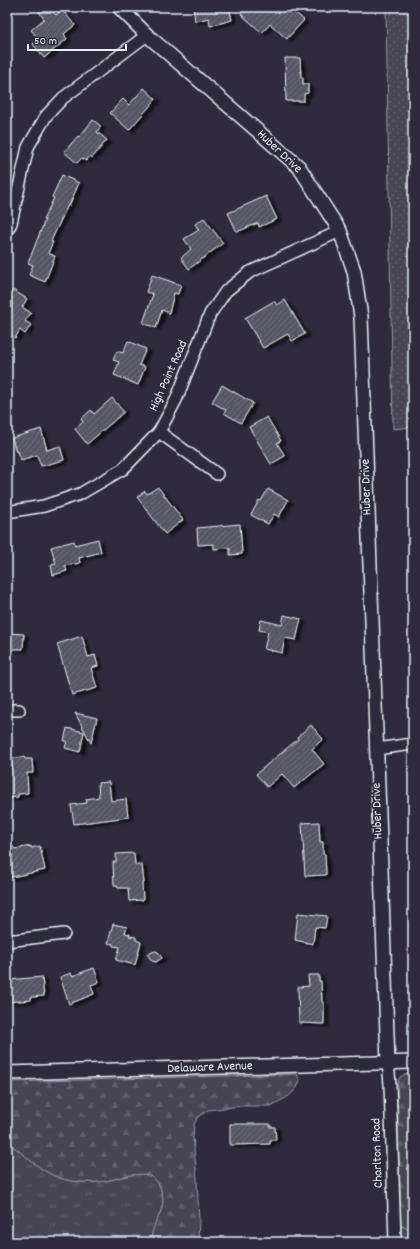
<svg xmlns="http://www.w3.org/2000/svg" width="420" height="1249" font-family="Dekko,sans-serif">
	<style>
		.grass { fill: url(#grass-tufts); stroke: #979aa6 }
		.forest { fill: url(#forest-firs); stroke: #979aa6 }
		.park { fill: url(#park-dots); stroke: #979aa6 }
		.building { fill: url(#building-hatch); stroke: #e8f1f8; filter: url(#shadow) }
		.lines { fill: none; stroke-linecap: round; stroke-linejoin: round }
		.minor-casing { stroke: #e8f1f8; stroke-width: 14 }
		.tertiary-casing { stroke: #e8f1f8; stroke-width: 16 }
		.minor { stroke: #2f2a3d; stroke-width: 11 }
		.tertiary { stroke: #2f2a3d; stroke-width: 13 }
		.labels { text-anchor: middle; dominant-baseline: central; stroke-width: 3.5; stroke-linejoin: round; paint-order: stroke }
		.street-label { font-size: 13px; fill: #e8f1f8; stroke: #2f2a3d }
	</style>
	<defs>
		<pattern id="grass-tufts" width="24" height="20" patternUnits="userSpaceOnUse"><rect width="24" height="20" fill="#464455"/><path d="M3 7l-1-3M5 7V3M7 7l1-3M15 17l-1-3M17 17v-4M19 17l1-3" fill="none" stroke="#615f6e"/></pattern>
		<pattern id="forest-firs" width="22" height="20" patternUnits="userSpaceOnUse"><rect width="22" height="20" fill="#464455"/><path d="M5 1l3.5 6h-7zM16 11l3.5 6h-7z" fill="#615f6e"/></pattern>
		<pattern id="park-dots" width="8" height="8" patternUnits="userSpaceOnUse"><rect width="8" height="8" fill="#464455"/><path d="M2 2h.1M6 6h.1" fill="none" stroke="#615f6e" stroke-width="1.8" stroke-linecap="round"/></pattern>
		<pattern id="building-hatch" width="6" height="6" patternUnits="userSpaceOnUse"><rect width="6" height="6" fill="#575565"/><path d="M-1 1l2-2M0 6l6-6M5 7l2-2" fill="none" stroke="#6f6e7c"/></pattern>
		<filter id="shadow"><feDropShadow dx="4.5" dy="2.5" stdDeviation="1" flood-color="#0009"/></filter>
	</defs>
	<rect width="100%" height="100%" fill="#2f2a3d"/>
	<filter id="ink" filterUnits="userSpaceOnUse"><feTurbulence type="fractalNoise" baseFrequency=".025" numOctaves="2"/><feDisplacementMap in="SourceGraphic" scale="8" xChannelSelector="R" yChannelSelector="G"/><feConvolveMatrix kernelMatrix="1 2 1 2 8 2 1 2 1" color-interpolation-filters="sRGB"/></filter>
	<g filter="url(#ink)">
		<g class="grass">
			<path d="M7,1142C25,1154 39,1171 60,1178C72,1182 86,1183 99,1182C121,1180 154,1160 162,1193C167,1213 149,1224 152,1242H7Z"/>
			<path d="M401,1226L413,1230L408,1233V1242H402Z"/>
		</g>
		<g class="forest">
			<path d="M408,1073H413V1230L401,1226L397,1086L400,1077Z"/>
			<path d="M297,1074L300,1080L297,1088L289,1096L271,1106H241L208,1110L197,1118L194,1125L193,1137L197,1179L199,1221L198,1242H152C149,1224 167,1214 162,1193C154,1160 121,1180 99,1182C86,1183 72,1182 60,1178C39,1171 25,1154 7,1142V1082Z"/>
		</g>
		<path class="park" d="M386,7H413V427L393,429Z"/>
		<g class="building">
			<path d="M46,7H49L56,15L62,10L75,25L64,34L67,39L44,58L33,44L39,39L31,30L44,19L39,12Z"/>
			<path d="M193,7H229L232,20L210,26L209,18L195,21Z"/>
			<path d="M248,7H289L304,20L287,39L270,24L262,33L241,14Z"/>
			<path d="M285,58H300L301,78L303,77V84H308V93L304,94V101H286Z"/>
			<path d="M144,88L156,99L129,130L110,113L123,99L129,105Z"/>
			<path d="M93,120L101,126L97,132L107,140L92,158L90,156L86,161L82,158L77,163L64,152L78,136L79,137Z"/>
			<path d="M62,175L79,183L69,206L68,205L51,241L53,242L48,253L55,256L45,282L29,275L33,265L28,263L45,220H43L54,198L52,197Z"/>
			<path d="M266,196L277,219L259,227L258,223L237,232L228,213Z"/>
			<path d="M204,218L223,243L189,269L181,258L191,249L184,239L199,230L195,224Z"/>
			<path d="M152,275L181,285L178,294L174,293L169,313L162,310L156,328L143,323L153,294L146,292Z"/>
			<path d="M13,290L27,299L22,307L31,313L25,321L31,325L25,334L20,330L15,338L7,332V298Z"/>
			<path d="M285,300L305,334L292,341L288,334L263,348L245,318L274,301L277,305Z"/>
			<path d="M128,341L146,349L139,365L145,367L138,385L114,375L119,362L113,360L117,351L123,353Z"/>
			<path d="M222,385L253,403L241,423L224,413L226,410L212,402Z"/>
			<path d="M112,398L124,412L87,444L75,429L83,422L81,419L91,410L94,414Z"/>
			<path d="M267,417L281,441L277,443L285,456L271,464L249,427Z"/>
			<path d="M41,429L47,450L60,446L64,460L41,466L37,455L21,460L18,451L16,452L12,438Z"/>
			<path d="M158,487L183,520L165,534L137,497L145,491L147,494Z"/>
			<path d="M268,489L288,500L279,517L274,514L268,524L251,515L259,500L261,501Z"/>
			<path d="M240,524L242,554L230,555V548L214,549V544L198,545L197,528Z"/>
			<path d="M98,539L101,552L79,558L80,563L65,566L67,571L53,575L51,565L56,564L51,547L74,541L75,545Z"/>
			<path d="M284,615L301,619L296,640L285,638L282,653L264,649L268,632L259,630L261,620L282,625Z"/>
			<path d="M7,633L24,634L23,649H7Z"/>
			<path d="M82,636L88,657L95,655L98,666L91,668L97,688L72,695L57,644Z"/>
			<path d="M75,713L97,718L91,743Z"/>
			<path d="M311,725L323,739L312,749L324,764L294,788L282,774L267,787L256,774L298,739L297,737Z"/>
			<path d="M67,728L84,732L80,752L65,748L67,741H64Z"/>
			<path d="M24,757L25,759H32L33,773H27L28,793L18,794V797L7,798V769L12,768L11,758Z"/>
			<path d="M109,782L111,801L126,799L128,817L74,824L71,805L87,803L86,799L99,797L98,783Z"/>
			<path d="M319,822L320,842H323V854H325L326,875L305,876L302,823Z"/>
			<path d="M7,840L15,849L31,846V848L40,846L45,870L7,878Z"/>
			<path d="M134,853L135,865H142L144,883H142L143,900L129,901L128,888H118L117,885H114L113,862H116V854Z"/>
			<path d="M298,913L327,916L325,928L315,927L313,944L295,940Z"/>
			<path d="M113,924L127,927L125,933L130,934L129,936L136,937V940L141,942L135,965L116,960L120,947L113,946V944L108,943Z"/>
			<path d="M155,951L158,952L162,958L156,962L152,961L147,954Z"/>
			<path d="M94,968L99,982L91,985L94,994L69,1004L60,977L71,973L72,976Z"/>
			<path d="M308,975H319V981H321L322,1002H324V1024L299,1023L298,987L309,986Z"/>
			<path d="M42,977L44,996L31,997V1000L7,1002V980Z"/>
			<path d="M230,1124H270V1127H275L276,1140H270V1144L230,1145Z"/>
		</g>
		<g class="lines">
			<defs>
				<g id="minor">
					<path d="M7,231L11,223L28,147L46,116L63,98L147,35"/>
					<path d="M159,432L217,474"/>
					<path d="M7,512L44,506L80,494L123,469L159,432L176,400L210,314L226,291L250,272L340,231"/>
					<path d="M7,710H19"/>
					<path d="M376,749L413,744"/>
					<path d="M7,941L64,934"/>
					<path d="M388,1062L390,1084L395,1242"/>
				</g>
				<g id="tertiary">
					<path d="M119,7L147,35L299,167L340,231L354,271L361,317L388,1062"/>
					<path d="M7,1073L413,1062"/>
				</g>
			</defs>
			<use href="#minor" class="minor-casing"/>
			<use href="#tertiary" class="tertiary-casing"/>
			<use href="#minor" class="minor"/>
			<use href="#tertiary" class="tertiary"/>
		</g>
	</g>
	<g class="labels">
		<g class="street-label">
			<text transform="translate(279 152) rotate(43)">Huber Drive</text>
			<text transform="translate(169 376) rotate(-66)">High Point Road</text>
			<text transform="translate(367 487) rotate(-92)">Huber Drive</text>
			<text transform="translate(378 811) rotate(-92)">Huber Drive</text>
			<text transform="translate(210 1068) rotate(-2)">Delaware Avenue</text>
			<text transform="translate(378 1153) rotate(-92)">Charlton Road</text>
		</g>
	</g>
	<rect width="420" height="1249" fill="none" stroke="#2f2a3d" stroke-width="24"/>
	<rect x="12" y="12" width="396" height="1225" fill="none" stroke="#e8f1f8" stroke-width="1.5" filter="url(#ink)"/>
	<path d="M28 44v6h98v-6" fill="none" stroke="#e8f1f8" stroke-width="2"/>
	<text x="34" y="44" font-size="12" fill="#e8f1f8" stroke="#2f2a3d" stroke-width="3" paint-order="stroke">50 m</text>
</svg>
